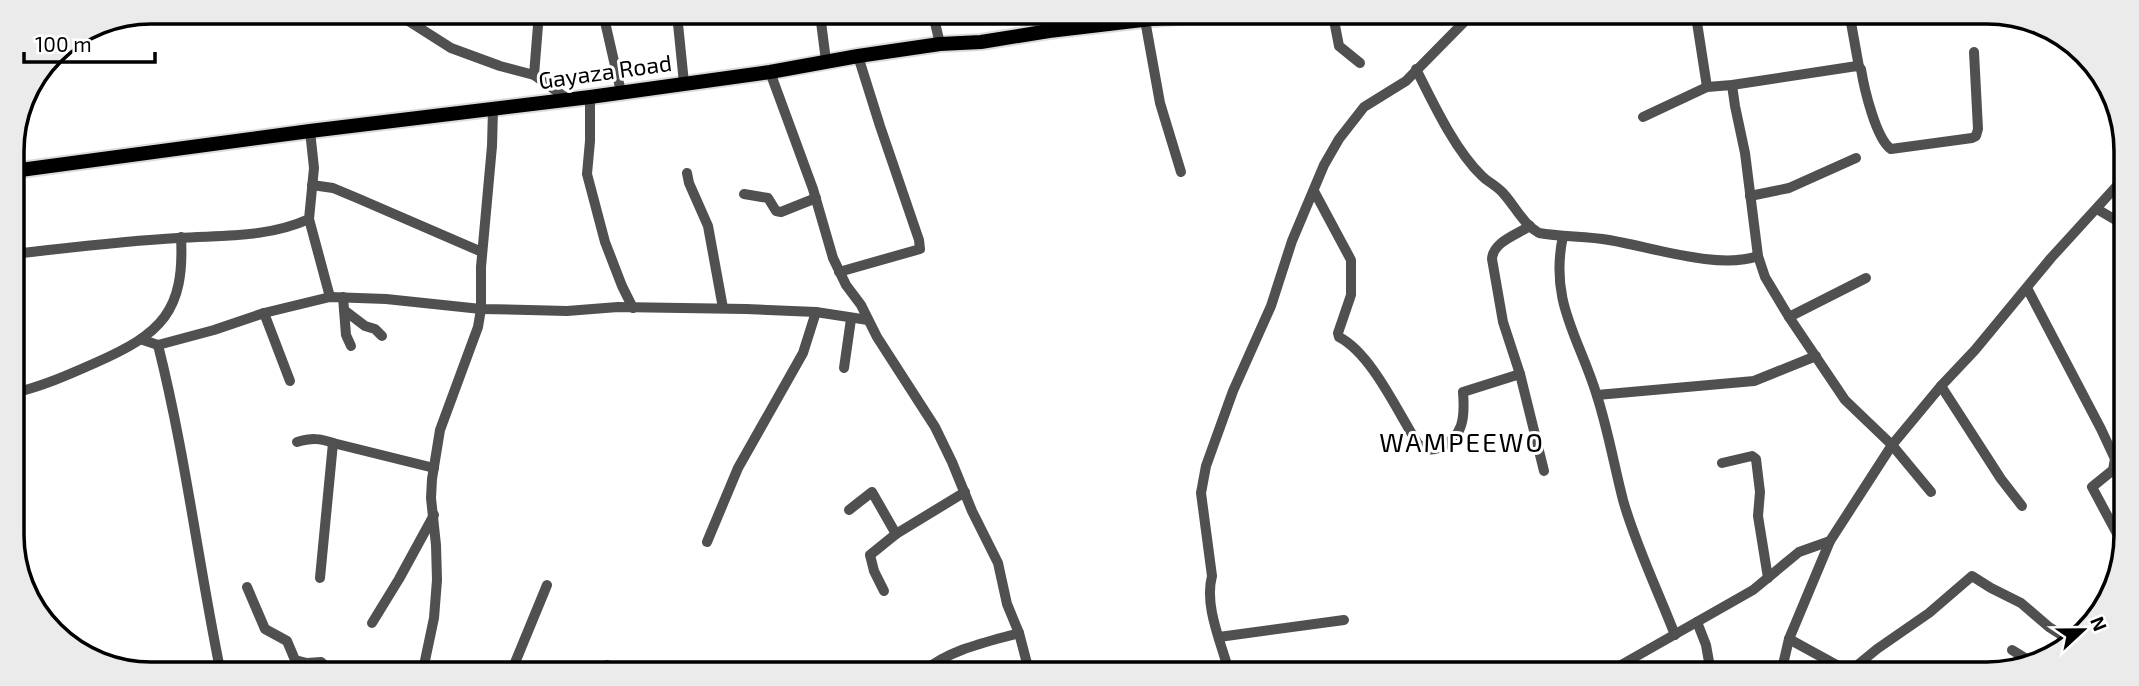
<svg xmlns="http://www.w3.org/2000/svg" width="2139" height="686" font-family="'Exo 2',sans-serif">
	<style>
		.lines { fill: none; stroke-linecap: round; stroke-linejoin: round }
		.major-casing { stroke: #dbdbdb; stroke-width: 18 }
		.minor { stroke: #505050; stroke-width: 10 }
		.major { stroke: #000; stroke-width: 14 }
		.labels { text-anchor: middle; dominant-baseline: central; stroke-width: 6; stroke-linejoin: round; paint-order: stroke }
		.street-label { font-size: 23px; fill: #000; stroke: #fff }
		.quarter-label { font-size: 26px; letter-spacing: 2px; fill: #000; stroke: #fff }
		.rim { fill: none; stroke: #000; stroke-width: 3.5 }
	</style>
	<rect width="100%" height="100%" fill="#fff"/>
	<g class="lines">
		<defs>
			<path id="major" d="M13,171L310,131L590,97L770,72L858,56L940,44L981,42L1049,31L1151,19L1204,15"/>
		</defs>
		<use href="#major" class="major-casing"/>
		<g class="minor">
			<path d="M396,13L451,48L500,66L534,75L569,100"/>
			<path d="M603,13L621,92"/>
			<path d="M677,14L684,83"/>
			<path d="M820,14L826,61"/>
			<path d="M933,14L940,44"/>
			<path d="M1333,15L1339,46L1360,63"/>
			<path d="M1696,16L1707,87"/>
			<path d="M1850,17L1859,67"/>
			<path d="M1145,20L1160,103L1181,172"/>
			<path d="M1416,69C1433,103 1455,150 1482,176C1488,182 1497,186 1503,193C1515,206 1523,224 1539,233C1562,237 1586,236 1609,240C1651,247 1719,270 1758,256"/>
			<path d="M770,72L813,189L833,258L846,285L861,305L877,337L935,427L952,462L972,511L998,563L1007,604L1019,633L1029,671"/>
			<path d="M534,75L539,13"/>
			<path d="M1732,85L1735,106L1745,153L1758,256L1765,277L1789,317L1845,400L1892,445L1931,492"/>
			<path d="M590,97V141L587,174L605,242L622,286L633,308"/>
			<path d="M1643,117L1707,87L1732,85L1857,66L1861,69C1864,88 1876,139 1891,149L1972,138L1976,136L1978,129L1974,52"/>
			<path d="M687,173L689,183L708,226L723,308"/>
			<path d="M312,185L333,188L357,198L482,252"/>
			<path d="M1314,191L1351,260V295L1338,333L1339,337C1372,354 1398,413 1418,444C1425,449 1430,451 1438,448C1464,438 1465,417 1463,392L1520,374"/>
			<path d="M744,194L768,198L776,211L781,212L816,198"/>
			<path d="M1750,196L1789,188L1856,158"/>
			<path d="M2097,209L2124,225"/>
			<path d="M309,219L330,297"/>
			<path d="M1530,226C1516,235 1493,242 1492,259L1503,322L1520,374L1544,471"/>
			<path d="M1563,236C1549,302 1579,337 1597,396C1608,430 1614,465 1623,500C1636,546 1658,591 1675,635"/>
			<path d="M13,254C68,248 123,241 178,238C223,235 267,238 309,219L314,168L310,131"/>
			<path d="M839,272L920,249L919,240L880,126L858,56"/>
			<path d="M2027,288L2101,429L2115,459L2113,470L2092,487L2122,543"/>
			<path d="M343,297L346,335L351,346"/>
			<path d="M344,310L365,326L375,329L382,336"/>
			<path d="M264,313L290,381"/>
			<path d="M1789,317L1866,278"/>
			<path d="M143,340L158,345L214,330L264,313L330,297L386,299L481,309L528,310L567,311L618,307L746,309L816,312L868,320"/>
			<path d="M158,345C185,452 198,561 220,669"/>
			<path d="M844,368L851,319"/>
			<path d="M1941,386L2001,479L2022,506"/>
			<path d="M14,393C43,386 68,375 95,363C161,334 185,312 181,237"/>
			<path d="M1597,395L1754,381L1816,356"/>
			<path d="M297,442C311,438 320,438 333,443L434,468"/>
			<path d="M1722,463L1752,456L1756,459L1760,492L1758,516L1768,578"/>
			<path d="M849,510L872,492L896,534L965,492"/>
			<path d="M707,542L738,468L803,353L816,312"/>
			<path d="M320,578L333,443"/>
			<path d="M247,587L265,629L287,641L295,660L307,663L321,662L329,669"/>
			<path d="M884,591L874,571L870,555L896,534"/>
			<path d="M1697,622L1706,645L1711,673"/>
			<path d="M372,623L399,579L434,515"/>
			<path d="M1219,637L1344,620"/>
			<path d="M1789,639L1851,673"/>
			<path d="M2012,650L2030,661"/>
			<path d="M607,665L618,670"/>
			<path d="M423,670L434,618L437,580L436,545L431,498L432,479L440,430L478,327L481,309V267L492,146L493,109"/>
			<path d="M512,670L547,585"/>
			<path d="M924,671C951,649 987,642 1019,633"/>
			<path d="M1229,672C1221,642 1204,606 1212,576L1201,493L1206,466L1233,391L1271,306L1292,241L1324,165L1339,139L1364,107L1406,81L1470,16"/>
			<path d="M1849,672L1877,649L1929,613L1972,576L1991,588L2021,603L2049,627L2074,643"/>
			<path d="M1607,673L1753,590L1799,552L1830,541"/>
			<path d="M1781,673L1789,639L1830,541L1892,445L1941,386L1975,350L2051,258L2124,178"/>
		</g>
		<use href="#major" class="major"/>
	</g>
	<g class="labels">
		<g class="street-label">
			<text transform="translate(605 71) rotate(-8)">Gayaza Road</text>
		</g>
		<g class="quarter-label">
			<text x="1462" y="441">WAMPEEWO</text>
		</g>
	</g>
	<path d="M0 0H2139V686H0ZM151 24H1987A127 127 0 0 1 2114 151V535A127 127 0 0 1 1987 662H151A127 127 0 0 1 24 535V151A127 127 0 0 1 151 24Z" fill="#ebebeb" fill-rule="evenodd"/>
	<path class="rim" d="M151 24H1987A127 127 0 0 1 2114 151V535A127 127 0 0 1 1987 662H151A127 127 0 0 1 24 535V151A127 127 0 0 1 151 24Z"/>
	<g transform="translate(2083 630) rotate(68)" stroke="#ffffff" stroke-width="5" paint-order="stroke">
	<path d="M0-5L12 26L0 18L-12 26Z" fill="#000000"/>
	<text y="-10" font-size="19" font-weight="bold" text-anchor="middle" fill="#000000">N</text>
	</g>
	<path d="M24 52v10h131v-10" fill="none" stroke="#000000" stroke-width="3.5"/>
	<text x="35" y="52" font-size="21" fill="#000000" stroke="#ffffff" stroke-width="5" paint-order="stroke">100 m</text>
</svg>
